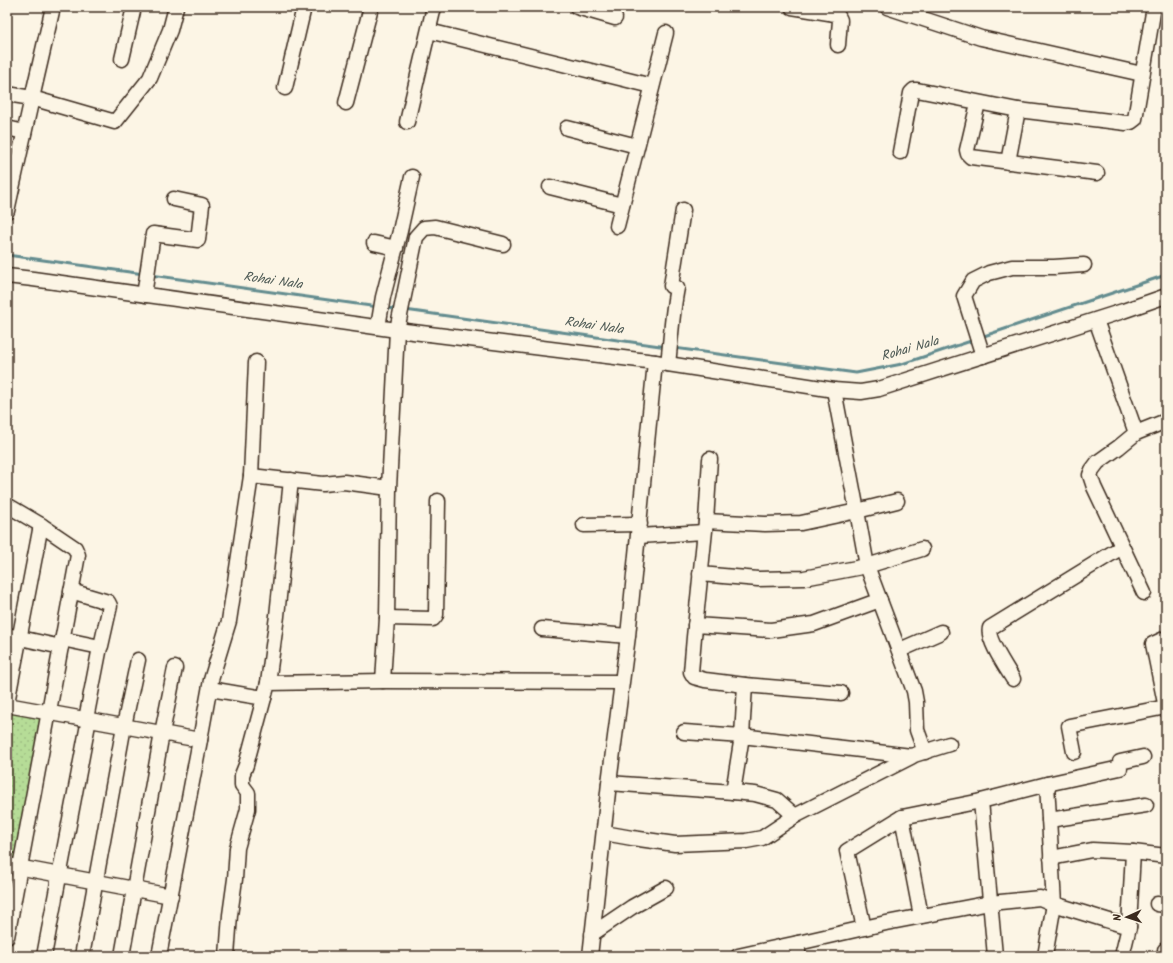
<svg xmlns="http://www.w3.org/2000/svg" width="1173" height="963" font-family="Kalam,sans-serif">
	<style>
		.park { fill: url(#park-dots); stroke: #78835a }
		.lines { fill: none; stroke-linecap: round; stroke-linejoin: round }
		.stream { stroke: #638c8f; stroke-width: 3 }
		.minor-casing { stroke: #3b2a1e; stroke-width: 17 }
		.minor { stroke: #fcf5e5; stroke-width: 14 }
		.labels { text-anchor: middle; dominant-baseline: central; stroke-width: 3; stroke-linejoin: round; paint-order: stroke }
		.water-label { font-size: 13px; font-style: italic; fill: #4f5b56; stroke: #fcf5e5 }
	</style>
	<defs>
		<pattern id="park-dots" width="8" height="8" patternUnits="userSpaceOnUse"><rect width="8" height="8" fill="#b6dc97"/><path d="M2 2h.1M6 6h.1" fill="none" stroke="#9dbd82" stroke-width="1.8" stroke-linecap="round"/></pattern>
	</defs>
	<rect width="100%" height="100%" fill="#fcf5e5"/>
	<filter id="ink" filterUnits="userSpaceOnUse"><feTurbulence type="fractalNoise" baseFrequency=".025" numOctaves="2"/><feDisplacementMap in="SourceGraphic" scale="8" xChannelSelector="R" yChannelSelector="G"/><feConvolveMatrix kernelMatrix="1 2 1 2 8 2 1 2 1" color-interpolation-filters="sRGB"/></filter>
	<g filter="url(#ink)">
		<path class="park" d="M7,705L49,712L20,867L7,865Z"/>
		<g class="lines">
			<g class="stream">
				<path d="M7,255L144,274"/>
				<path d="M151,275L378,307"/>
				<path d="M385,308L397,309"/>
				<path d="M405,310L667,347"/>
				<path d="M981,337L1166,275"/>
				<path d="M674,348L856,373L902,364L974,340"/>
			</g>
			<defs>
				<g id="minor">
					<path d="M53,7L32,98L115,122L150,78L170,30L176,7"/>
					<path d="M577,7L615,18"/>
					<path d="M792,7L835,14L838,16L840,20L838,45"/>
					<path d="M887,7L981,38L1142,74"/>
					<path d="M429,31L652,86"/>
					<path d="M122,59L134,7"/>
					<path d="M285,88L304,7"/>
					<path d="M7,94L32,98L7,211"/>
					<path d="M346,103L371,7"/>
					<path d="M978,103L967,150L968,154L971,157L1097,173"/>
					<path d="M407,122L434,7"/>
					<path d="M7,128L24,132"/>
					<path d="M567,128L637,146"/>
					<path d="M900,152L911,93L914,90H917L1018,110L1126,123L1131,122L1135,119L1154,7"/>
					<path d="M1008,162L1018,110"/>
					<path d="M550,187L622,205"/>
					<path d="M617,226L666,33"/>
					<path d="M374,243L396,248"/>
					<path d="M7,276L33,279L397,330L655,362L834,390L861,392L879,389L1123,311L1166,296"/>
					<path d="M146,295L145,289L153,234L198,240L202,205L174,199"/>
					<path d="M1096,320L1136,433"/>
					<path d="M378,327L383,297L400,231L412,177"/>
					<path d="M983,356L964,296L973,281L989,273L1012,267H1054L1084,265"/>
					<path d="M668,364C671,339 672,313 677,288L671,286L683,210"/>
					<path d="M710,459L706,521L694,637L691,672L694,677L705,680L745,685"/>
					<path d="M251,476L323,484L344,482L389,488"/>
					<path d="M897,501L857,511L867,566L914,691L916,702L917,730L925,752"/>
					<path d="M7,505L41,525L75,548L78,555L7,937"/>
					<path d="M706,521L765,524L801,523L857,511L834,390"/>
					<path d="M584,525L640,524"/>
					<path d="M639,536L704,532"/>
					<path d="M700,574L758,579L804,578L867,566L922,549"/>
					<path d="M1144,593L1094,487L1090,475L1092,470L1098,462L1119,447L1136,433L1166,421"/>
					<path d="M387,618L433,619L436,615L438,501"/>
					<path d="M695,625L771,630L814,624L880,600"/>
					<path d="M542,629L628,636"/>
					<path d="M7,635L61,647"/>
					<path d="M1166,638L1153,644L1166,708"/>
					<path d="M62,639L100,647L101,646L110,606L108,602L71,591"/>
					<path d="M900,650L941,632"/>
					<path d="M1013,679C1007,669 986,638 990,628L1122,547"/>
					<path d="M383,681L387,618L389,488L397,330L416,237L424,228L435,227L503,244"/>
					<path d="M268,683L277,616L291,480"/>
					<path d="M210,689L264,698L246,765L242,775V785L248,793V809L237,848L235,879L230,915L227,956"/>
					<path d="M264,698L268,683L383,681L621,682"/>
					<path d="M7,703L41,525"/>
					<path d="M7,705L200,740L159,956"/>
					<path d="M86,719L100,647"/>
					<path d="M684,732L742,736L745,685L841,693"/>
					<path d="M200,740L211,680L229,621L251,476L256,362"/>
					<path d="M1074,752L1069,726L1161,708H1166"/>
					<path d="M609,783L733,792L742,736L911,756L949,744"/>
					<path d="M733,792L755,794L777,800L795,816"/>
					<path d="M902,817L981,801"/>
					<path d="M1049,820L1146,805"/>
					<path d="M604,833L632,838L675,844L746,841L762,838L795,816L911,757"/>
					<path d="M1051,858L1092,850L1133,852L1166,856"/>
					<path d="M7,865L171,896"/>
					<path d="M1157,904L1166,905"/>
					<path d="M1129,927L1133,852"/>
					<path d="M864,928L847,851L902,817L921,916"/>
					<path d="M592,934L632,907L666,888"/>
					<path d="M1165,950L1166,951"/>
					<path d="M44,956L89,719"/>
					<path d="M82,956L124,726L138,660"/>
					<path d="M122,956L162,733L175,668"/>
					<path d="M590,956L609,783L628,636L655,362"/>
					<path d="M738,956L798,943"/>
					<path d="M798,956V943L886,923L990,903L1040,898L1054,904L1129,927L1122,956"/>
					<path d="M995,956L981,801L1047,784"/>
					<path d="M1045,956L1054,904L1047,784L1120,768V762L1143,757"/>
				</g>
			</defs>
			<use href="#minor" class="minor-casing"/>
			<use href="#minor" class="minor"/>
		</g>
	</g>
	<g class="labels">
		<g class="water-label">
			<text transform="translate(273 281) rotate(8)">Rohai Nala</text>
			<text transform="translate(594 326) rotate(8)">Rohai Nala</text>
			<text transform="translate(910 349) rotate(-16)">Rohai Nala</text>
		</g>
	</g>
	<rect width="1173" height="963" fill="none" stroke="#fcf5e5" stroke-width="24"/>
	<rect x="12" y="12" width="1149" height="939" fill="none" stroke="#3b2a1e" stroke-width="1.5" filter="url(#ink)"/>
	<g transform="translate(1127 917) rotate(267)" stroke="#fcf5e5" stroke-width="3" paint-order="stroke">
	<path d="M0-3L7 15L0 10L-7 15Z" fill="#3b2a1e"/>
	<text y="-6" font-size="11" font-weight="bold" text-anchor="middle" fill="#3b2a1e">N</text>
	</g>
</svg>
